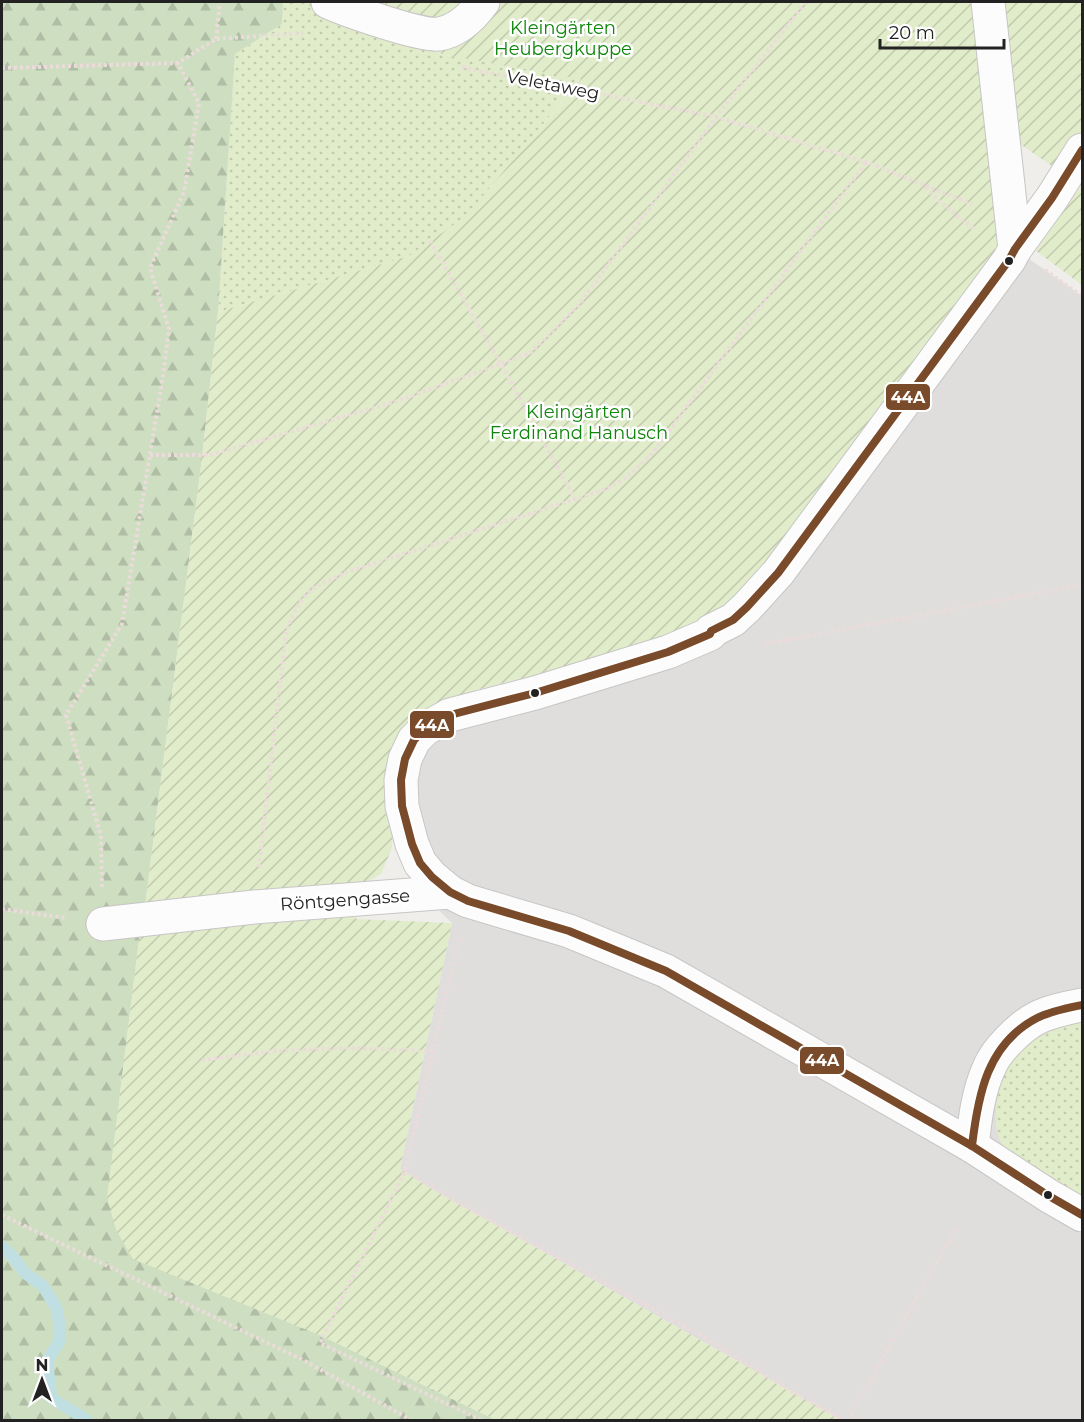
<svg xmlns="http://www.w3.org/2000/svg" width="1084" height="1422" font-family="Montserrat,sans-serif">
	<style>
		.residential { fill: #dfdedc }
		.grass { fill: url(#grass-dots) }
		.forest { fill: url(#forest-firs) }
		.garden { fill: url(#garden-furrows) }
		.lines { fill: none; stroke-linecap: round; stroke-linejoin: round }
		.stream { stroke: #bfdfe3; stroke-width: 12 }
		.minor-casing { stroke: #c7c6c5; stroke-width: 35 }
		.path { stroke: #ecdbdb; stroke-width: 4; stroke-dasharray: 3 3; stroke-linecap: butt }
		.minor { stroke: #fdfcfc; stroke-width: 33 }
		.bus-1-casing { stroke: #fff; stroke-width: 12 }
		.bus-1 { stroke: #7a4b2a; stroke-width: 8 }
		.bus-dot { fill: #222; stroke: #fff; stroke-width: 2 }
		.labels { text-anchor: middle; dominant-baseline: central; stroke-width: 5; stroke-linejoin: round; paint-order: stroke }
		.park-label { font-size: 18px; fill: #0f850b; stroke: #fff }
		.street-label { font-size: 18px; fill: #222; stroke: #fff }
		.line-badge { stroke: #fff; stroke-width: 2 }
		.badge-label { font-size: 16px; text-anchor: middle; font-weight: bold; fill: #fff }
	</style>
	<defs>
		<pattern id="grass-dots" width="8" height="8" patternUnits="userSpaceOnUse" patternTransform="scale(1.5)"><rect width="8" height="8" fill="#e1ecca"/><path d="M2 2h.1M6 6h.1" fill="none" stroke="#c1caad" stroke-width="1.8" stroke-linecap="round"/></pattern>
		<pattern id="forest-firs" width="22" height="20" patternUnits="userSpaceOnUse" patternTransform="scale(1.5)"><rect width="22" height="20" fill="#cedec1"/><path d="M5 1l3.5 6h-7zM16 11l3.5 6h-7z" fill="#b1bea6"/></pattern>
		<pattern id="garden-furrows" width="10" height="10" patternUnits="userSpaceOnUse" patternTransform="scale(1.5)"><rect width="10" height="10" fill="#e1ecca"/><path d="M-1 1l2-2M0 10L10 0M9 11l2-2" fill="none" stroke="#c1caad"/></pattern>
	</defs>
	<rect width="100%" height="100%" fill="#f0eeeb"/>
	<path class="residential" d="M1015,249L1082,296V1420H842L430,1188L400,1169L452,923L426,898L407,780L427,733L668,652Z"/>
	<g class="grass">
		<path d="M283,2H307L313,10L361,30L445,55L581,78L466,217L409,256L218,312L235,54L282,24Z"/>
		<path d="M1082,1022V1196C1064,1186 1011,1160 1002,1144C995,1133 996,1120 996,1108C997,1074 1019,1041 1051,1029C1061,1025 1072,1024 1082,1022Z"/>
	</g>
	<path class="forest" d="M2,2H283L282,24L235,54L218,312L202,458L145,906L139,940L119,1102L324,1337L496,1420H2Z"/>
	<g class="garden">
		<path d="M307,2H973L1000,236L995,252L768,561L739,595L700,625L653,645L480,689L443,702L393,824L392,848L381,874L356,889V919L452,923L400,1169L430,1188L842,1420H496L324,1337L133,1259L116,1230L107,1197L139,940L145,906L202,458L218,312L409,256L466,216L581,79L446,55L361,30L312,10Z"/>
		<path d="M1002,2H1082V285L1036,251L1081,186L1017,142Z"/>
	</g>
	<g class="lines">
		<path class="stream" d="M2,1246L13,1257L25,1273L43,1286L56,1307L60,1326L59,1342L47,1361L51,1398L87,1420"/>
		<defs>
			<g id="minor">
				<path d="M328,2C346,10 422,37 439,34C458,31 472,17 483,2"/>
				<path d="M988,2L1015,249"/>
				<path d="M450,892L432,877L420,863L412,844L402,806L401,780L405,759L414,740L425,729L450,715L535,693L668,652L710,634L711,631L733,620L747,607L778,573L1009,260L1015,249L1052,198L1082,150"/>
				<path d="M103,924L254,907L450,892L468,901L569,931L666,971L972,1146L1049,1196L1082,1215"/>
				<path d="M972,1146C975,1119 978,1092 989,1068C996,1050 1021,1026 1037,1018C1051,1011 1067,1008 1082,1005"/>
			</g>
		</defs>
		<use href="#minor" class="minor-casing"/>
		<g class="path">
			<path d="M216,39L220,2"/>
			<path d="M462,67L477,71L531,80L716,117L866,162L972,204"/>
			<path d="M2,68L178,63L216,39L305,33"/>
			<path d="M926,187L939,201L974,229"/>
			<path d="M430,241L501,364L575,499"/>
			<path d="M1045,270L1082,296"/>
			<path d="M150,455H210L394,402L501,364L530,353L578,306L716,117L806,2"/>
			<path d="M766,643H770L1082,585"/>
			<path d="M259,867L286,632C292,616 299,598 314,588C323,582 334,578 344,573L601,491C626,480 636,470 655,450L866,162"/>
			<path d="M102,887L101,836L66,715L122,624L163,376L169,329L150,268L184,192L199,103L178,63"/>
			<path d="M2,909L66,918"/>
			<path d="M459,939L405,1171L320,1343L481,1420"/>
			<path d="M202,1060L273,1051L350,1048L433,1051"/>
			<path d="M405,1171L479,1214L697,1333L788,1389L843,1420"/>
			<path d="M2,1215L305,1361L411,1420"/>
			<path d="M848,1420L957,1226"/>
		</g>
		<use href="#minor" class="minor"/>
		<defs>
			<g id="bus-1">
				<path d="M1082,150L1052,198L1015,249L1009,260L778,573L747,607L733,620L711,631L710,634L668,652L535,693L450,715L425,729L414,740L405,759L401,780L402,806L412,844L420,863L432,877L450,892L468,901L569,931L666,971L972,1146L1049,1196L1082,1215"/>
				<path d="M972,1146C978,1095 987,1044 1037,1018C1051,1011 1067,1008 1082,1005"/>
			</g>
		</defs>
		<use href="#bus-1" class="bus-1-casing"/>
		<use href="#bus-1" class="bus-1"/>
	</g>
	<g class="bus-dot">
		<circle cx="1009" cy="261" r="5"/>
		<circle cx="535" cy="693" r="5"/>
		<circle cx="1048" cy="1195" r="5"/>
	</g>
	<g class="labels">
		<g class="park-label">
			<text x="563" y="28">Kleingärten<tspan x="563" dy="21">Heubergkuppe</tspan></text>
			<text x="579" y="412">Kleingärten<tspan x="579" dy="21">Ferdinand Hanusch</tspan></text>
		</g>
		<g class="street-label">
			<text transform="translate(553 85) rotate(11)">Veletaweg</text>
			<text transform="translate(345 900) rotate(-4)">Röntgengasse</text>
		</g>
	</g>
	<g class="line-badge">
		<rect x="885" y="383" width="46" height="28" rx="6" fill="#7a4b2a"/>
		<rect x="409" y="710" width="46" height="29" rx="6" fill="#7a4b2a"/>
		<rect x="799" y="1046" width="46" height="29" rx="6" fill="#7a4b2a"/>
	</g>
	<g class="badge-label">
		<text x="908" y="403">44A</text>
		<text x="432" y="731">44A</text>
		<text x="822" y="1066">44A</text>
	</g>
	<rect width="1084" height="1422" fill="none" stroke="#222222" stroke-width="6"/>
	<g transform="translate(42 1380)" stroke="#ffffff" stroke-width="4.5" paint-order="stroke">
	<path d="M0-4.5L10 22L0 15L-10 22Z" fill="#222222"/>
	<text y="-9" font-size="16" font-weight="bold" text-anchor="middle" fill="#222222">N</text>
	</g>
	<path d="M880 39v9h124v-9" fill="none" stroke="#222222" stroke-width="3"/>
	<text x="889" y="39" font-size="18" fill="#222222" stroke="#ffffff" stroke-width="4.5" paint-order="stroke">20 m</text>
</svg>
